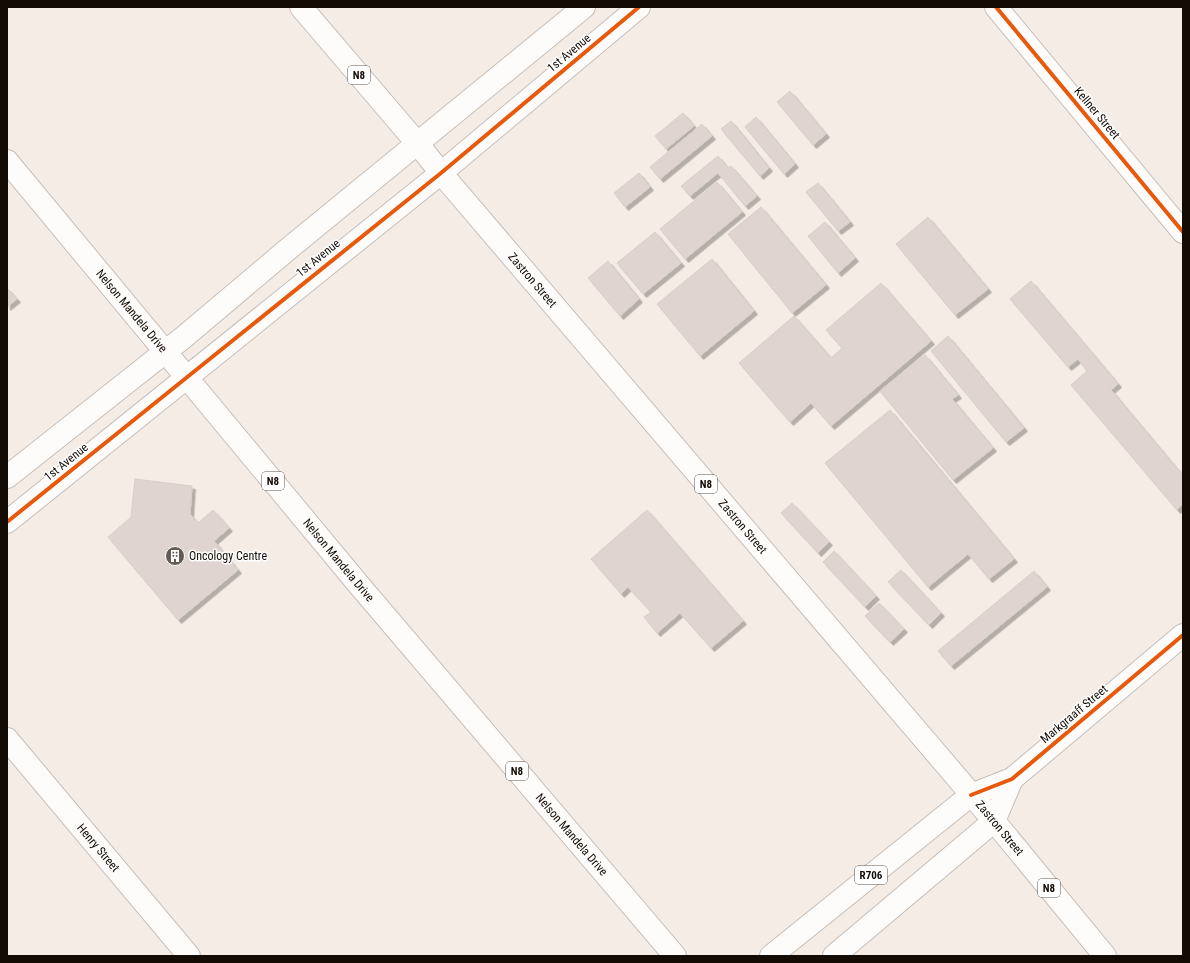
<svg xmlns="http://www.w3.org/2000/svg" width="1190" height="963" font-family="'Roboto Condensed',sans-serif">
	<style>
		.building { fill: #e0d4d0; stroke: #d8ceca; filter: url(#shadow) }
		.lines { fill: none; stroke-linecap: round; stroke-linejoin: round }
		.minor-casing { stroke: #c7beb7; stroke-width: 24 }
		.major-casing { stroke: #c7beb7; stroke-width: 24 }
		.highway-casing { stroke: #c7beb7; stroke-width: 24 }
		.minor { stroke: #fefcfb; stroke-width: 22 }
		.major { stroke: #fefcfb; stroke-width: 22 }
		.highway { stroke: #fefcfb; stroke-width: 22 }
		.cycleway-casing { stroke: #fff; stroke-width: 6 }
		.cycleway { stroke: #e8590c; stroke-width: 4 }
		.labels { text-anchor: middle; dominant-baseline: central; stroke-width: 3; stroke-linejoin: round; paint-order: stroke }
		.shield { fill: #fff; stroke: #5a5450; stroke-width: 1 }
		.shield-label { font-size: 11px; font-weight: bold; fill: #140b05 }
		.street-label { font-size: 12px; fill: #140b05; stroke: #fff }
		.poi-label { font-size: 12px; fill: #140b05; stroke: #fff; text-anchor: start }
	</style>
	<defs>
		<filter id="shadow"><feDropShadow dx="3.5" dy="3.5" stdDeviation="0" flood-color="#0004"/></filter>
	</defs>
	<rect width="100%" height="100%" fill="#f5ece5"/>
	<g class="building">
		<path d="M790,91L826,134L813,145L777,102Z"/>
		<path d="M683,113L694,126L666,149L655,136Z"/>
		<path d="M756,117L795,164L784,174L745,127Z"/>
		<path d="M731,121L769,168L760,176L721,129Z"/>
		<path d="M702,124L712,136L660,179L650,167Z"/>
		<path d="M718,156L728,168L731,166L757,196L745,206L718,173L690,196L681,186Z"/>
		<path d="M639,173L650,187L625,207L614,193Z"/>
		<path d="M717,182L742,212L685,259L660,229Z"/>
		<path d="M818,183L850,222L838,231L806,192Z"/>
		<path d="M761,207L826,285L792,313L728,234Z"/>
		<path d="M928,217L988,289L955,315L896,244Z"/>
		<path d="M825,222L855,258L838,273L808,236Z"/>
		<path d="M655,232L681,263L643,294L617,263Z"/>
		<path d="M712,259L754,311L700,356L657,304Z"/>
		<path d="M608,261L639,299L620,316L588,278Z"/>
		<path d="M1031,281L1118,384L1111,390L1183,476V504L1177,510L1071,385L1087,371L1078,359L1068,367L1010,299Z"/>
		<path d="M881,283L931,341L831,426L811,403L790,422L739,363L794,316L831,358L842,348L826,330Z"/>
		<path d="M7,288L17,299L7,307Z"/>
		<path d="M948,336L1024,428L1006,442L931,351Z"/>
		<path d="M925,355L958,395L952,399L993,448L953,480L880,391Z"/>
		<path d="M890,410L1014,559L989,579L968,554L928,587L825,463Z"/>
		<path d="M135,479L192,486L190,514L198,523L213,510L229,528L214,541L238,570L178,620L108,537L131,517Z"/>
		<path d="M792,503L829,542L818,553L781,513Z"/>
		<path d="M647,510L743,621L711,648L680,613L657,633L644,617L651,612L628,587L621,594L591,559Z"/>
		<path d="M834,551L876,596L865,607L823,562Z"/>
		<path d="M901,570L941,613L929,625L888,582Z"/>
		<path d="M1034,571L1047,587L951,666L938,651Z"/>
		<path d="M879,603L904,629L890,642L865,616Z"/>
	</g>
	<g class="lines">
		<defs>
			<g id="minor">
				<path d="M996,7L1183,232"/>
				<path d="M7,477L184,337L287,250L584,7"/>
				<path d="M7,522L441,173L639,7"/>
				<path id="s1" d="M7,739L189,956"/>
				<path d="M971,795L1012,779L1183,635"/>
				<path d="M994,821L1012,779"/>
			</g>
			<g id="major">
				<path d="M771,956L971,795"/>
				<path d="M834,956L994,821"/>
			</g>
			<g id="highway">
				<path id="s2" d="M301,7L417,143L441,173L994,821L1105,956"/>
				<path id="s3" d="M7,161L359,585L675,956"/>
			</g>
		</defs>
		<use href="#minor" class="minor-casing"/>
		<use href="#major" class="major-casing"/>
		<use href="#highway" class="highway-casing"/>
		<use href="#minor" class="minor"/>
		<use href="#major" class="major"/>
		<use href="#highway" class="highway"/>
		<defs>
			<g id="cycleway">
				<path d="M996,7L1183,232"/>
				<path d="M7,522L441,173L639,7"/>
				<path d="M971,795L1012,779L1183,635"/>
			</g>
		</defs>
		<use href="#cycleway" class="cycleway-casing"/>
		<use href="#cycleway" class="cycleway"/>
	</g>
	<defs>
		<symbol id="building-disc" viewBox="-11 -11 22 22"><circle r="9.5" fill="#635a53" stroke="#fff"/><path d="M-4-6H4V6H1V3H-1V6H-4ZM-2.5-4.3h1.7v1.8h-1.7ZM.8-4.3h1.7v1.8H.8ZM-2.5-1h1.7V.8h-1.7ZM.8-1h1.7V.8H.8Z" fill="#fff"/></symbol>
	</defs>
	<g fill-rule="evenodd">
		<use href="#building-disc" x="164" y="545" width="22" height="22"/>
	</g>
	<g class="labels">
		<g class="shield">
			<rect x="348" y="66" width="22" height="18" rx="3"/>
			<rect x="262" y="472" width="22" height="18" rx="3"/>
			<rect x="695" y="475" width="22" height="18" rx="3"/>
			<rect x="506" y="762" width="22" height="18" rx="3"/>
			<rect x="855" y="866" width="32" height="18" rx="3"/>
			<rect x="1038" y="879" width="22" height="18" rx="3"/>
		</g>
		<g class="shield-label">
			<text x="359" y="75">N8</text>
			<text x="273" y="481">N8</text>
			<text x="706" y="484">N8</text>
			<text x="517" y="771">N8</text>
			<text x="871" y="875">R706</text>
			<text x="1049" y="888">N8</text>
		</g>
		<g class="street-label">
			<text transform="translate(569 53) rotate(-40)">1st Avenue</text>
			<text transform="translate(1097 113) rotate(50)">Kellner Street</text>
			<text transform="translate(318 258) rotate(-39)">1st Avenue</text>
			<text stroke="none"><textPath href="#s2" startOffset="358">Zastron Street</textPath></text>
			<text stroke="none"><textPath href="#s3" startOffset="195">Nelson Mandela Drive</textPath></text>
			<text transform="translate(66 462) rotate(-39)">1st Avenue</text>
			<text stroke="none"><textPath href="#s2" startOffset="682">Zastron Street</textPath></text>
			<text stroke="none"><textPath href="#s3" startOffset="519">Nelson Mandela Drive</textPath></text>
			<text transform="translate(1074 714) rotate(-40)">Markgraaff Street</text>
			<text stroke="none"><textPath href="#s2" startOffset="1078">Zastron Street</textPath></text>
			<text stroke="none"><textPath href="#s3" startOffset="879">Nelson Mandela Drive</textPath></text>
			<text stroke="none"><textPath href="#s1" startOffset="142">Henry Street</textPath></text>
		</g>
		<g class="poi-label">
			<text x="189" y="556">Oncology Centre</text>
		</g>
	</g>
	<rect width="1190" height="963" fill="none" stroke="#140b05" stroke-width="16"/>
</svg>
